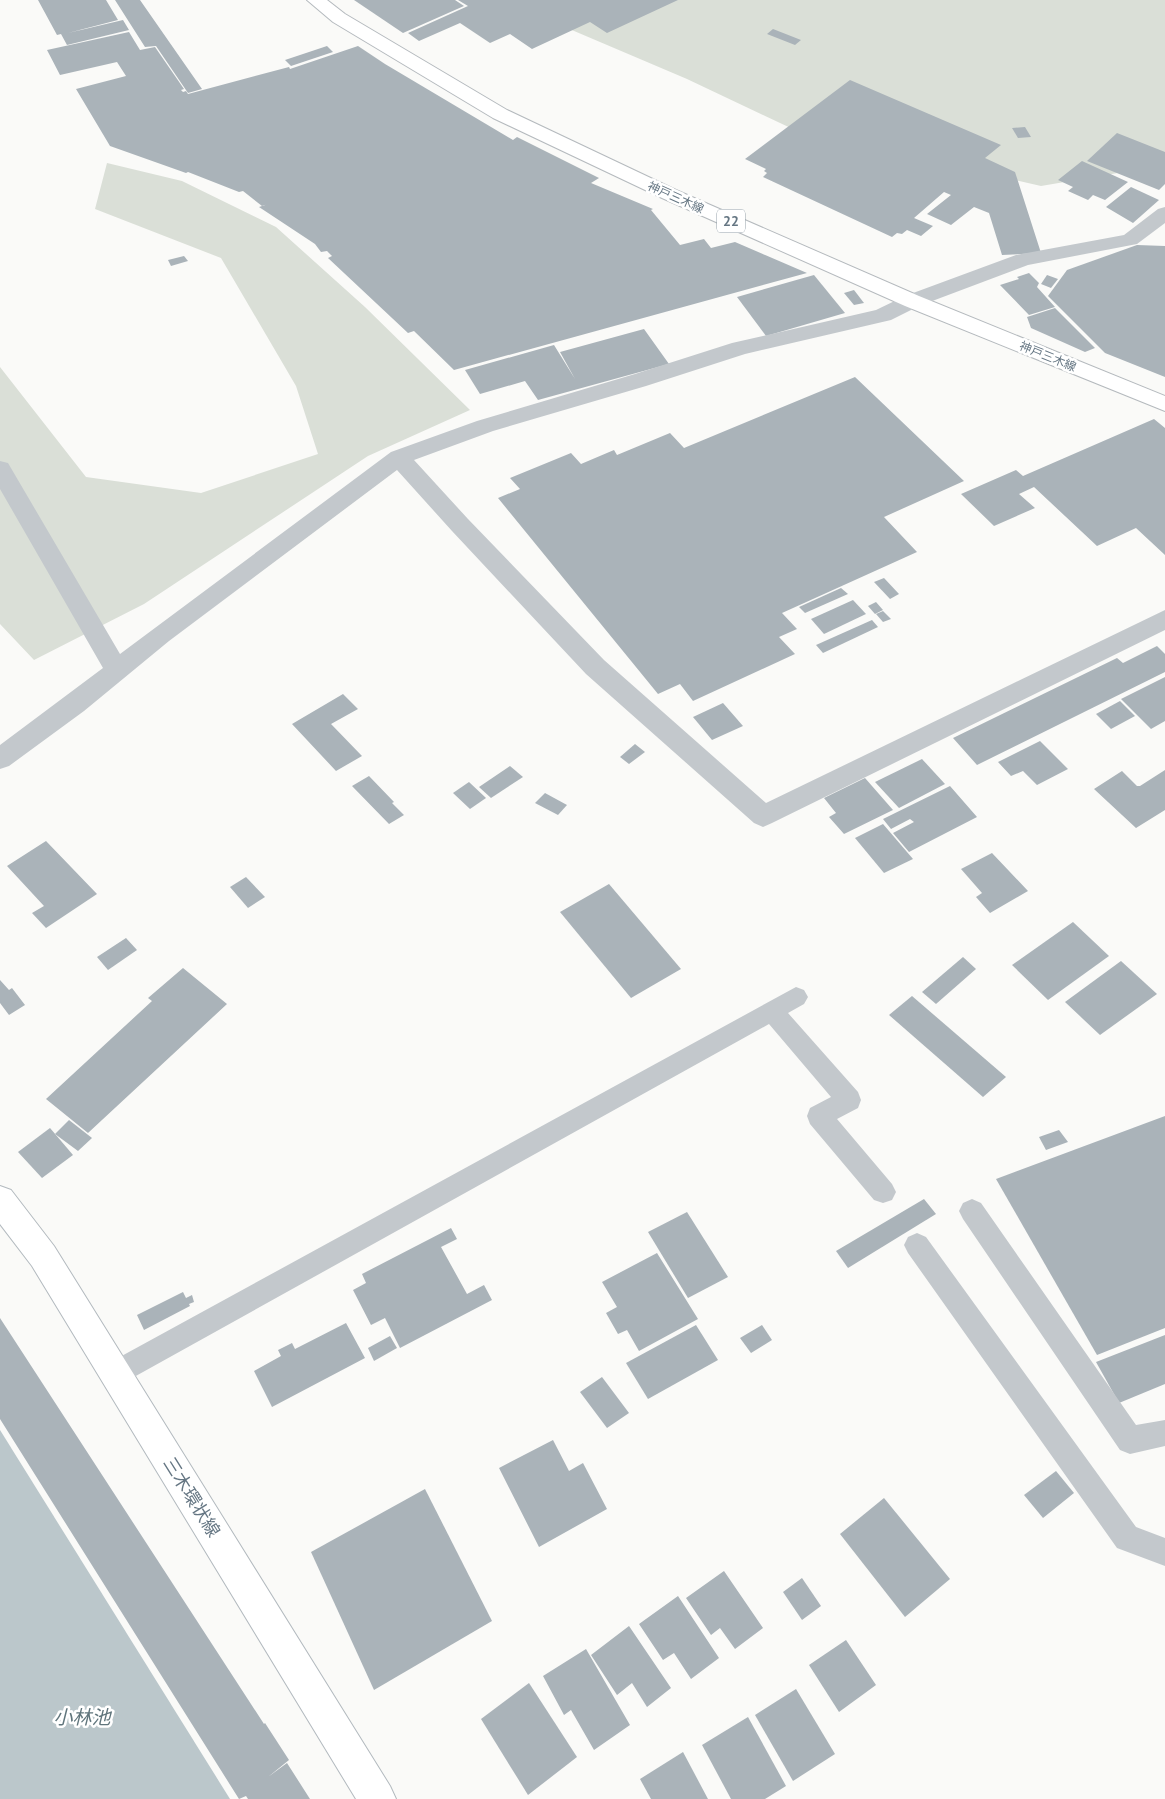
<svg xmlns="http://www.w3.org/2000/svg" width="1165" height="1799" font-family="'PT Sans','Noto Sans JP',sans-serif">
	<style>
		.green { fill: #dadfd7 }
		.water { fill: #bbc7cb }
		.building { fill: #aab3b9 }
		.lines { fill: none; stroke-linecap: round; stroke-linejoin: round }
		.secondary-casing { stroke: #b3babf; stroke-width: 2 }
		.primary-casing { stroke: #b5babe; stroke-width: 2 }
		.lane { fill: #c3c8cc; fill-rule: evenodd }
		.street { fill: #c3c8cc; fill-rule: evenodd }
		.secondary { fill: #fff; fill-rule: evenodd }
		.primary { fill: #fff; fill-rule: evenodd }
		.labels { text-anchor: middle; dominant-baseline: central; stroke-width: 5; stroke-linejoin: round; paint-order: stroke }
		.far-street-label { font-size: 12px; fill: #657683; stroke: #fff }
		.shield { fill: #fff; stroke: #939fa8; stroke-width: 1 }
		.shield-label { font-size: 14px; font-weight: bold; fill: #657683 }
		.near-street-label { font-size: 18px; fill: #657683; stroke: #fff }
		.near-water-label { font-size: 19px; font-style: italic; fill: #60757c; stroke: #fff }
	</style>
	<rect width="100%" height="100%" fill="#fafaf8"/>
	<g class="green">
		<path d="M508,0H1165V165L1041,186L972,170L814,139L687,79L520,8Z"/>
		<path d="M107,163L182,181L276,227L365,307L470,410L368,456L144,604L34,660L0,624V367L86,477L201,493L318,454L296,386L221,258L95,209Z"/>
	</g>
	<path class="water" d="M0,1430L230,1799H0Z"/>
	<g class="building">
		<path d="M38,0H106L118,20L68,33L123,20L129,30L67,45L61,34L57,35Z"/>
		<path d="M115,0H140L202,89L188,93L156,46L145,47Z"/>
		<path d="M354,0H455L464,6L403,33Z"/>
		<path d="M458,0H678L607,33L590,22L532,49L510,34L490,43L460,23L419,41L408,33L468,6Z"/>
		<path d="M773,29L801,40L795,45L767,34Z"/>
		<path d="M129,32L140,50L155,47L184,89L181,90L183,92L186,91L188,94L289,67L290,69L358,46L385,64L513,140L517,137L599,178L591,183L653,209L651,210L680,245L704,239L711,248L735,242L807,273L454,370L414,331L408,333L328,258L332,256L327,251L321,252L315,244L259,207L290,197L262,206L243,191L239,192L188,172L186,173L110,146L76,89L126,76L117,62L60,75L47,50Z"/>
		<path d="M327,46L333,52L291,66L285,60Z"/>
		<path d="M850,80L1001,145L985,158L1015,172L1041,253L1002,255L989,213L974,207L951,225L927,214L951,195L944,192L914,218L933,226L921,236L907,230L902,234L897,233L892,237L763,177L767,173L764,171L766,169L745,159Z"/>
		<path d="M1025,127L1031,137L1018,138L1012,128Z"/>
		<path d="M1117,133L1165,152V184L1159,190L1087,161Z"/>
		<path d="M1082,161L1128,182L1105,200L1093,195L1088,200L1068,191L1073,187L1058,180Z"/>
		<path d="M1131,187L1159,200L1133,223L1106,207Z"/>
		<path d="M1137,245L1165,246V377L1105,353L1048,296L1067,270Z"/>
		<path d="M184,256L188,261L171,266L168,260Z"/>
		<path d="M1029,273L1039,283L1037,287L1055,307L1029,315L1000,285L1019,279L1017,277Z"/>
		<path d="M814,275L845,313L766,336L737,297Z"/>
		<path d="M1047,275L1058,279L1051,288L1041,284Z"/>
		<path d="M854,290L864,303L854,305L844,293Z"/>
		<path d="M1055,308L1095,348L1085,352L1031,328L1027,317Z"/>
		<path d="M644,329L669,364L538,400L525,381L480,394L465,370L554,345L575,379L560,352Z"/>
		<path d="M855,377L964,481L884,517L917,552L782,613L797,629L779,637L795,654L693,701L680,684L658,694L498,498L520,489L510,478L571,453L581,464L614,450L617,455L670,433L684,448Z"/>
		<path d="M1154,419L1165,428V555L1136,528L1097,546L1034,487L1019,494L1035,508L994,526L961,494L1016,470L1023,476Z"/>
		<path d="M884,578L899,594L890,599L874,582Z"/>
		<path d="M841,588L848,594L805,613L799,607Z"/>
		<path d="M853,600L866,614L824,634L811,619Z"/>
		<path d="M876,602L883,610L875,614L868,606Z"/>
		<path d="M883,611L891,619L883,622L876,614Z"/>
		<path d="M872,620L878,627L823,653L816,645Z"/>
		<path d="M1157,646L1165,654V672L977,765L953,738L1117,658L1123,663Z"/>
		<path d="M1165,677V721L1151,729L1121,699Z"/>
		<path d="M343,694L358,709L331,724L362,756L336,771L292,724Z"/>
		<path d="M1120,701L1135,716L1111,729L1096,714Z"/>
		<path d="M723,703L743,726L712,740L693,717Z"/>
		<path d="M1040,741L1068,769L1037,785L1023,771L1011,776L998,762Z"/>
		<path d="M635,744L645,752L629,764L620,757Z"/>
		<path d="M922,759L945,784L899,808L875,782Z"/>
		<path d="M510,766L523,777L491,798L479,787Z"/>
		<path d="M1165,770V810L1136,828L1094,789L1122,771L1137,786H1140Z"/>
		<path d="M369,776L394,802L392,803L404,815L389,824L352,786Z"/>
		<path d="M865,778L893,810L844,834L829,817L836,813L824,798Z"/>
		<path d="M469,782L486,798L470,809L453,793Z"/>
		<path d="M950,786L977,817L909,852L893,833L914,822L910,819L891,829L883,819Z"/>
		<path d="M545,793L567,805L558,815L535,803Z"/>
		<path d="M883,824L913,859L884,873L855,838Z"/>
		<path d="M46,841L97,894L46,928L32,913L44,906L7,866Z"/>
		<path d="M992,853L1028,891L990,913L976,897L982,893L961,869Z"/>
		<path d="M246,877L265,897L248,908L230,887Z"/>
		<path d="M609,884L681,969L631,998L560,912Z"/>
		<path d="M1073,922L1109,956L1048,1000L1012,965Z"/>
		<path d="M126,938L137,950L108,970L97,957Z"/>
		<path d="M963,957L976,969L936,1004L922,992Z"/>
		<path d="M1121,961L1157,994L1100,1035L1065,1002Z"/>
		<path d="M183,968L227,1004L88,1133L46,1099L152,1001L148,998Z"/>
		<path d="M0,980L9,990L12,988L25,1005L9,1015L0,1003Z"/>
		<path d="M912,996L1006,1077L983,1097L889,1015Z"/>
		<path d="M1165,1116V1328L1097,1355L996,1179Z"/>
		<path d="M69,1120L92,1138L78,1151L55,1134Z"/>
		<path d="M50,1128L73,1155L42,1178L18,1152Z"/>
		<path d="M1059,1130L1068,1142L1046,1150L1039,1137Z"/>
		<path d="M924,1199L936,1214L848,1268L836,1251Z"/>
		<path d="M687,1212L728,1277L688,1298L648,1232Z"/>
		<path d="M451,1228L457,1239L441,1247L467,1294L484,1285L492,1300L400,1348L385,1318L371,1325L353,1290L366,1283L362,1274Z"/>
		<path d="M657,1253L698,1319L639,1351L627,1330L618,1334L606,1313L617,1307L602,1282Z"/>
		<path d="M183,1292L186,1298L192,1295L194,1302L189,1304L190,1306L144,1330L137,1315Z"/>
		<path d="M0,1318L264,1724L265,1723L289,1760L268,1777L287,1763L310,1799H248L246,1796L239,1799L0,1419Z"/>
		<path d="M346,1323L365,1358L272,1407L254,1371L281,1356L278,1350L292,1343L295,1349Z"/>
		<path d="M696,1325L718,1360L648,1399L626,1363Z"/>
		<path d="M762,1325L772,1340L751,1353L740,1338Z"/>
		<path d="M1165,1335V1384L1119,1403L1096,1362Z"/>
		<path d="M390,1336L397,1348L374,1361L368,1348Z"/>
		<path d="M602,1377L629,1413L607,1428L580,1392Z"/>
		<path d="M553,1440L569,1471L583,1463L607,1509L539,1547L499,1468Z"/>
		<path d="M1056,1471L1074,1493L1043,1518L1024,1495Z"/>
		<path d="M425,1489L492,1621L374,1690L311,1552Z"/>
		<path d="M884,1498L950,1579L905,1617L840,1534Z"/>
		<path d="M724,1571L763,1628L735,1649L720,1628L711,1635L686,1598Z"/>
		<path d="M802,1578L821,1606L802,1620L783,1592Z"/>
		<path d="M678,1596L719,1658L691,1679L674,1653L663,1660L639,1624Z"/>
		<path d="M629,1626L671,1688L647,1707L632,1683L617,1695L591,1655Z"/>
		<path d="M846,1640L876,1685L839,1712L809,1665Z"/>
		<path d="M586,1649L630,1725L594,1750L571,1710L564,1715L543,1676Z"/>
		<path d="M529,1683L577,1757L528,1795L481,1719Z"/>
		<path d="M796,1689L835,1754L793,1781L755,1715Z"/>
		<path d="M748,1717L786,1786L765,1799H731L702,1745Z"/>
		<path d="M683,1752L708,1799H651L640,1779Z"/>
	</g>
	<g class="lines">
		<defs>
			<path id="secondary" d="M0,1186L11,1190L54,1246L390,1786L396,1799H356L32,1266L0,1224Z"/>
			<path id="primary" d="M307,0H327L345,14L507,110L676,190L919,296L1165,396V411L905,306L662,198L493,118L333,22Z"/>
		</defs>
		<use href="#secondary" class="secondary-casing"/>
		<use href="#primary" class="primary-casing"/>
		<g class="lane">
			<path d="M796,987L804,990L808,997L804,1004L788,1013L858,1092L861,1100L858,1108L837,1119L892,1184L896,1192L892,1200L883,1203L874,1200L810,1124L807,1116L810,1108L831,1097L769,1024L125,1382L116,1386L107,1382L103,1373L107,1364Z"/>
			<path d="M972,1199L981,1203L1136,1425L1165,1420V1446L1130,1454L1120,1450L963,1219L959,1211L963,1203Z"/>
			<path d="M917,1233L926,1237L1136,1527L1165,1538V1566L1117,1548L908,1253L904,1245L908,1237Z"/>
		</g>
		<path class="street" d="M1165,207V223L1137,244L1028,265L919,306L891,320L745,354L646,386L493,431L414,460L468,519L604,660L766,803L1165,610V630L772,823L763,827L754,823L586,674L452,531L397,470L169,641L84,711L9,766L0,769V745L103,668L0,489V461L8,463L120,654L391,452L477,421L635,374L732,343L876,310L905,296L1016,255L1124,235L1158,209Z"/>
		<use href="#secondary" class="secondary"/>
		<use href="#primary" class="primary"/>
	</g>
	<g class="labels">
		<g class="far-street-label">
			<text transform="translate(676 197) rotate(24)">神戸三木線</text>
			<text transform="translate(1048 356) rotate(22)">神戸三木線</text>
		</g>
		<rect class="shield" x="717" y="209.5" width="28" height="23" rx="4"/>
		<g class="shield-label">
			<text x="731" y="221">22</text>
		</g>
		<g class="near-street-label">
			<text transform="translate(192 1497) rotate(58)">三木環状線</text>
		</g>
		<g class="near-water-label">
			<text x="82" y="1717">小林池</text>
		</g>
	</g>
</svg>
